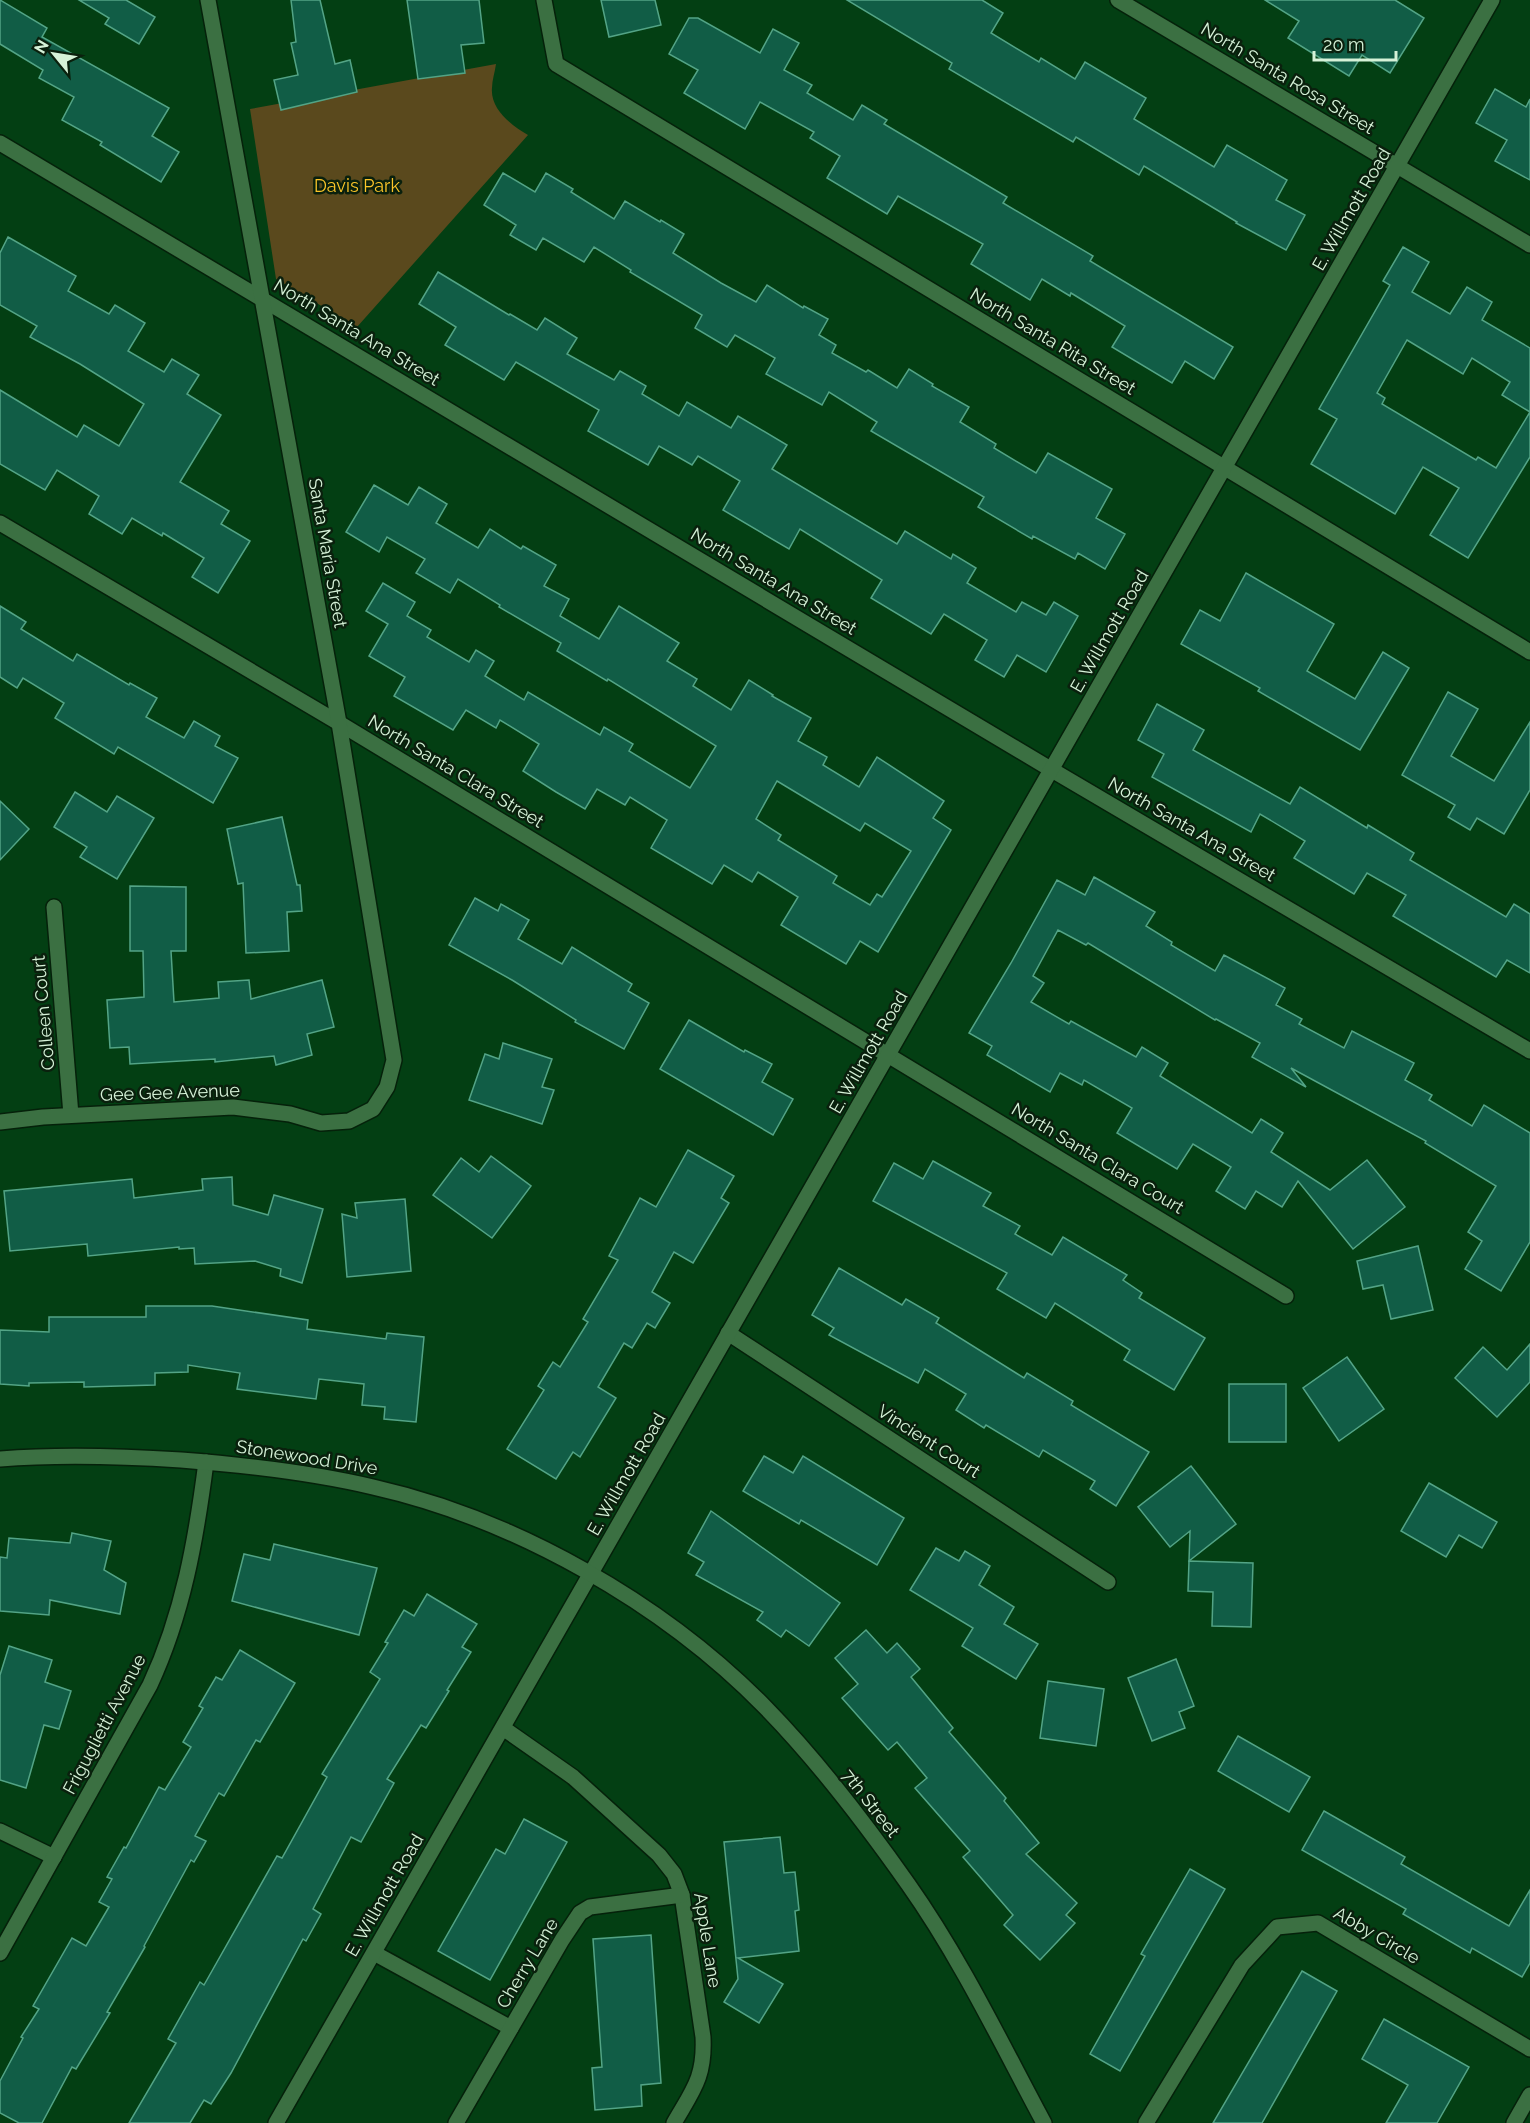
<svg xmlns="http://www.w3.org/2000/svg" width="1530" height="2123" font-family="Raleway,sans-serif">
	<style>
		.green { fill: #5a491d }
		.building { fill: #115d46; stroke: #53a486; stroke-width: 1.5; fill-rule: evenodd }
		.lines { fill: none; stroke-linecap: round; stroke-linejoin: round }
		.minor-casing { stroke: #05210a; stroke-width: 18 }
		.tertiary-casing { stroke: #05210a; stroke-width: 18 }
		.minor { stroke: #3b7042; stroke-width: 15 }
		.tertiary { stroke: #3b7042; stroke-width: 15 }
		.labels { text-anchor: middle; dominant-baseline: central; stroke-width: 5; stroke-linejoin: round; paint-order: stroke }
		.street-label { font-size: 18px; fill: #d6f2d8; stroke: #0a200d }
		.park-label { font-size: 18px; fill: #fcc529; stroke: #0a200d }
	</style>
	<rect width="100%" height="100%" fill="#033f13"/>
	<path class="green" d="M496,64C495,72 492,80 492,88C490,109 512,126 528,135L357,327L276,279L250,109Z"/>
	<g class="building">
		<path d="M0,0L47,28L42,37L169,108L152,136L179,152L161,182L100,145L102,142L62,120L74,97L39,78L43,70L0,44Z"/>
		<path d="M79,0H126L155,17L139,44L105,24L109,18Z"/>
		<path d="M291,0H320L335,64L350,60L357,92L281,110L274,80L298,75L291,43L296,42Z"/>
		<path d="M407,0H479L484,43L461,45L465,73L418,79Z"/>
		<path d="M601,0H655L661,25L609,37Z"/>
		<path d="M847,0H982L1003,13L991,33L1039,62L1041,58L1075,79L1085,62L1146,98L1134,119L1214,167L1227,145L1287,180L1276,200L1305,215L1286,250L1236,223L1237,222L1144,166L1139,175L1076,137L1073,142L949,69L952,63Z"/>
		<path d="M1265,0H1395L1424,18L1390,73L1362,55L1349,76L1288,38L1299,21Z"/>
		<path d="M689,18H698L760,53L773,29L799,43L784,70L812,85L807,93L853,120L862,105L887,120L884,124L1007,197L1003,203L1093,256L1090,261L1233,347L1214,379L1185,361L1172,383L1112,347L1125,326L1071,293L1070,296L1042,279L1030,300L971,264L983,244L898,196L887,214L827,178L840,156L810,138L814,132L760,102L745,129L684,93L698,70L669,54Z"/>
		<path d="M1495,89L1526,107L1530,99V180L1495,161L1507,140L1476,123Z"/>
		<path d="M503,173L535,192L546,173L573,189L571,192L614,219L625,201L660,222L661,220L684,234L673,253L721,283L756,302L767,285L803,308L804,306L828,319L819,335L836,345L832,353L866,372L868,370L897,388L909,369L933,384L932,386L969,407L960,422L996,444L994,448L1036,473L1048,453L1112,489L1096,518L1125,534L1105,569L1078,553L1075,559L1033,536L1032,539L978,507L984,497L871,431L877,422L829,392L822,405L766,374L775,358L735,335L727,347L695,328L702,315L630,272L631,270L594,247L584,262L543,238L536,250L510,235L516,225L484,205Z"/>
		<path d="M8,237L76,276L68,291L109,314L115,305L145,323L128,351L164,372L172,359L199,375L187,394L221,415L180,482L229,511L221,524L250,541L218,593L192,577L204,558L163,533L162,536L132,518L122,534L89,514L99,496L57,470L45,490L0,464V390L77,437L84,425L119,446L144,404L80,364L30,337L37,326L0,305V253Z"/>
		<path d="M1403,247L1429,262L1412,292L1450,314L1467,287L1492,302L1482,320L1530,348V457L1468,558L1430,535L1459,488L1423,467L1395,514L1311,464L1337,419L1319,409L1390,285L1383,281ZM1407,340L1463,374L1472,358L1510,382L1502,395L1530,412L1496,468L1478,457L1476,460L1382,404L1385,398L1377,393Z"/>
		<path d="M438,272L509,315L510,314L537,330L545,318L577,338L567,354L614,380L620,371L646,386L642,394L679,416L687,402L731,428L738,416L787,445L772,469L897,544L905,531L951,559L953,554L976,568L967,583L1016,612L1022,602L1046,615L1054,602L1078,616L1046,672L1017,655L1004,677L975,660L987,640L944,614L931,634L871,598L882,580L800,529L789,549L723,510L740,481L698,456L692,465L659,446L648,465L588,431L599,410L516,362L504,380L445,345L456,327L419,304Z"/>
		<path d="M374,485L408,505L419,487L447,504L436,523L478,548L490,529L521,549L523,546L556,565L544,586L569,599L560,616L599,639L619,606L679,643L667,661L697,679L693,686L731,710L749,680L773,695L772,696L811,718L798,741L827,757L823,765L859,787L877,757L944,801L933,818L951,830L878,952L860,941L846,964L781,925L798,897L758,872L752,882L724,865L712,884L651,848L667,820L630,797L625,805L597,789L585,809L556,792L523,771L539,744L500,720L496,728L466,710L453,730L394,696L405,677L369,656L388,624L366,611L383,583L415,602L407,616L431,630L427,637L469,662L476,650L494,661L485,676L524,700L528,692L600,735L604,727L633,744L629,751L690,788L716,746L608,679L607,681L557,651L561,643L499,607L500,605L458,579L450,593L416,573L425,559L387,537L379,552L346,532ZM777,781L860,831L865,823L911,851L882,897L877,894L870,905L833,883L837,876L778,840L781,835L756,819Z"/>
		<path d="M1246,573L1334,624L1307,671L1355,699L1383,652L1409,668L1360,750L1258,691L1260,688L1181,644L1200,610L1220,621Z"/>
		<path d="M0,606L26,622L21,629L73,661L77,654L129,685L130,683L157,698L146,717L184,738L194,721L220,736L215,746L238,758L213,803L118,747L114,754L55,718L64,703L23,678L17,688L0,677Z"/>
		<path d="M1448,692L1478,709L1451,756L1494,781L1530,722V790L1504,834L1477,818L1470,830L1448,817L1455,805L1402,775Z"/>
		<path d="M1157,704L1204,730L1193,750L1290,804L1300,787L1367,828L1368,825L1414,853L1410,860L1506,917L1514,904L1530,914V973L1507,960L1496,977L1393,916L1406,895L1367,873L1354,894L1294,858L1305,841L1260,814L1251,832L1152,777L1164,754L1138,740Z"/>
		<path d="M75,792L107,812L117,796L154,818L117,879L80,857L87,847L54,827Z"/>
		<path d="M0,801L29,829L0,860Z"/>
		<path d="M282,817L297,885H300L302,911L287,912L289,951L246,953L243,883L238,884L227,829Z"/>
		<path d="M1094,877L1155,912L1146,926L1172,942L1171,945L1215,971L1224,955L1285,988L1276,1005L1302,1019L1299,1024L1344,1048L1352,1031L1414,1063L1405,1080L1432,1095L1429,1100L1472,1126L1484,1105L1530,1133V1242L1501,1291L1465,1269L1482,1241L1468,1232L1496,1186L1425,1143L1426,1141L1291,1068L1306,1087L1252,1057L1260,1043L1216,1019L1215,1020L1088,943L1086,945L1058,930L1033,976L1044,983L1031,1002L1069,1024L1071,1021L1136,1057L1142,1047L1168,1063L1160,1076L1252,1133L1261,1119L1283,1133L1271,1152L1330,1190L1367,1160L1405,1207L1353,1249L1298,1181L1282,1207L1256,1191L1245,1209L1216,1191L1231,1167L1193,1144L1177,1169L1117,1133L1132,1108L1084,1080L1082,1085L1060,1073L1050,1092L987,1055L992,1046L969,1033L1011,963L1057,880L1085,895Z"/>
		<path d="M130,886L186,887V951H171L174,1002L219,998L218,982L249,980L251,999L322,980L334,1027L307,1034L312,1055L276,1065L274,1056L215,1062V1059L130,1064L129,1047L110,1048L107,1000L144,997L143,951H130Z"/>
		<path d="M475,898L498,911L501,904L529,920L518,939L562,964L572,947L632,984L628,991L649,1003L624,1049L575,1022L576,1020L512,980L449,945Z"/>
		<path d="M689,1020L744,1052L745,1050L772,1064L762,1082L793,1099L773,1135L660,1069Z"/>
		<path d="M503,1043L552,1059L542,1087L554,1090L542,1124L469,1100L485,1054L499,1059Z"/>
		<path d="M688,1150L734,1176L721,1198L729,1203L693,1263L674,1252L652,1292L670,1303L655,1328L647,1323L632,1348L624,1343L598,1387L616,1398L580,1457L573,1452L556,1479L507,1449L544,1390L538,1386L553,1362L560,1367L588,1322L583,1319L618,1260L609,1256L640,1198L656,1207Z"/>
		<path d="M491,1156L531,1186L492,1238L433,1195L461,1158L479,1172Z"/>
		<path d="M933,1161L991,1193L983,1206L1020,1226L1015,1234L1052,1255L1063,1237L1127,1275L1123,1280L1142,1293L1139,1298L1205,1338L1174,1390L1124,1360L1130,1350L1055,1303L1046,1318L997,1289L1007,1273L873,1201L894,1163L923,1179Z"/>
		<path d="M232,1177L233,1205L268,1215L274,1195L323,1209L302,1283L280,1276L281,1269L255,1261L195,1264L194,1248L179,1249V1247L88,1256L87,1244L10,1251L4,1191L132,1179L134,1198L203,1190L202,1179Z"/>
		<path d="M405,1199L411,1271L347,1277L342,1214L357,1218L355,1203Z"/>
		<path d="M1418,1246L1433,1310L1391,1319L1383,1285L1363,1289L1357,1261Z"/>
		<path d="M839,1268L902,1305L906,1299L939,1318L936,1323L1024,1378L1027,1373L1073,1401L1071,1405L1149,1452L1116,1506L1090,1489L1095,1481L1043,1450L1039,1457L986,1425L984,1428L956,1410L966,1394L925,1369L918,1383L829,1335L834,1328L812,1315Z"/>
		<path d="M146,1306H212L308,1320L307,1329L386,1339L387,1333L424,1337L416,1422L384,1419L385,1407L362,1405L364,1384L319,1379L316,1399L237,1389L240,1373L188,1365V1372L155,1373V1385L84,1387V1382L29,1383V1386L0,1384V1330L49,1332V1317H146Z"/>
		<path d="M1530,1344V1382L1497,1417L1455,1378L1483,1347L1507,1370Z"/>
		<path d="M1347,1357L1384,1409L1339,1441L1303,1388Z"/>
		<rect x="1229" y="1384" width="57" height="58"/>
		<path d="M764,1456L793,1473L803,1456L904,1518L877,1565L801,1520L799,1524L743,1491Z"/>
		<path d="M1191,1466L1236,1524L1189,1561L1190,1531L1170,1547L1138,1507Z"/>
		<path d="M1429,1483L1497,1522L1482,1548L1459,1535L1446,1557L1401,1531Z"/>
		<path d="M711,1511L840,1603L809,1646L786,1630L781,1637L757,1620L763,1612L696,1575L704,1562L688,1553Z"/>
		<path d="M72,1533L111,1541L104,1570L126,1583L120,1614L50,1600L49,1615L0,1611V1557L7,1558L9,1538L70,1543Z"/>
		<path d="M274,1544L377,1568L359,1635L232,1601L244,1554L270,1560Z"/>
		<path d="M936,1548L959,1561L965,1551L990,1566L979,1585L1014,1607L1004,1624L1038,1644L1016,1679L962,1646L973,1628L910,1590Z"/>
		<path d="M1189,1561L1253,1563L1251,1627L1212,1626L1213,1592L1188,1591Z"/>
		<path d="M427,1594L477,1624L462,1647L471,1652L447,1690L449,1691L426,1728L421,1725L387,1779L394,1783L361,1842L351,1837L313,1909L321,1914L306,1941L303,1939L231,2073L211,2104L204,2100L190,2123H129L176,2043L168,2039L200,1982L204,1985L277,1856L282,1858L327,1777L322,1774L380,1679L370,1672L388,1643L385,1642L404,1610L414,1616Z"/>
		<path d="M866,1630L887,1653L897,1643L920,1669L911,1677L953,1728L949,1732L1006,1798L1004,1801L1039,1843L1026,1854L1077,1903L1066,1915L1075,1923L1040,1960L1004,1925L1013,1915L963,1857L970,1851L915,1788L927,1778L897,1742L888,1750L842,1698L858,1684L835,1658Z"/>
		<path d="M9,1646L52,1660L45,1682L71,1691L59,1729L44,1725L26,1788L0,1780V1675Z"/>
		<path d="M240,1650L295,1683L260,1742L256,1740L224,1796L219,1793L195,1836L206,1841L194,1862L191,1860L144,1946L145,1947L107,2012L110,2013L76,2069L72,2067L42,2123H19L0,2113V2081L23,2038L21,2037L39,2009L33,2006L72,1938L86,1946L109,1907L99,1902L112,1879L107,1877L124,1847L126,1848L159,1787L165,1790L191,1747L183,1742L203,1708L199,1706L216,1677L222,1680Z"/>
		<path d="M1176,1659L1194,1706L1179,1712L1185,1728L1152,1741L1128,1678Z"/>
		<path d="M1048,1681L1104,1689L1096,1746L1040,1738Z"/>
		<path d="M1238,1736L1310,1777L1289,1812L1218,1771Z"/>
		<path d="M1324,1811L1405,1857L1401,1864L1509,1926L1530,1890V1963L1522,1977L1472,1948L1470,1953L1403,1914L1406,1909L1302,1850Z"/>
		<path d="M524,1819L567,1842L490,1980L438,1951L496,1849L505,1854Z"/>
		<path d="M780,1837L784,1873L795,1872L799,1910L795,1911L799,1951L738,1958L783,1984L759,2023L724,2002L738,1979L724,1842Z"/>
		<path d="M1190,1869L1225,1889L1120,2071L1090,2054L1145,1956L1141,1954Z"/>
		<path d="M651,1935L661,2083L641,2085L642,2106L595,2110L592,2068L602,2067L593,1939Z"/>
		<path d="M1302,1971L1337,1991L1262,2123H1213Z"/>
		<path d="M1384,2019L1469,2067L1437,2123H1386L1408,2085L1362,2059Z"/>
	</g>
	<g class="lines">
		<defs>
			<g id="minor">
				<path d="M544,0L556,64L1530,652"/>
				<path d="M1118,0L1530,245"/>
				<path d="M0,143L1052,770L1530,1051"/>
				<path d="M0,523L339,723L1286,1296"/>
				<path d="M54,907L71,1115"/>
				<path d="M0,1122L43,1117L233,1107L290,1114L321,1123L349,1121L373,1109L387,1087L394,1060L339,723L208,0"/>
				<path d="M728,1333L1108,1582"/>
				<path d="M503,1728L573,1777L659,1855L674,1874L682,1895L703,2037C705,2077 693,2090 674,2123"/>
				<path d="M0,1831L54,1857"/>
				<path d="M0,1953L150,1685C183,1614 196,1540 206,1462"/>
				<path d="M374,1953L511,2028"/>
				<path d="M276,2123L1492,0"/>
				<path d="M456,2123L562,1940L580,1913L590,1907L682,1895"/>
				<path d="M1146,2123L1242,1965L1277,1927L1318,1923L1530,2049"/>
				<path d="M1514,2123L1530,2095"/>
			</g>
			<path id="tertiary" d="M0,1459C61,1454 120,1456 181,1460C245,1465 310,1472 373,1487C515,1519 663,1603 765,1707C818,1761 865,1823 908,1884C961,1959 1001,2043 1044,2123"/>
		</defs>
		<use href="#minor" class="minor-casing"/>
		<use href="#tertiary" class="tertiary-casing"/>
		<use href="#minor" class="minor"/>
		<use href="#tertiary" class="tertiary"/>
	</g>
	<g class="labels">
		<g class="street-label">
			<text transform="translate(1288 78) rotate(31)">North Santa Rosa Street</text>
			<text transform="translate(1351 209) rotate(-60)">E. Willmott Road</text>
			<text transform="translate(357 332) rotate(31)">North Santa Ana Street</text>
			<text transform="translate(1053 341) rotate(31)">North Santa Rita Street</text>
			<text transform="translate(328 553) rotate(80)">Santa Maria Street</text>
			<text transform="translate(774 581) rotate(31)">North Santa Ana Street</text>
			<text transform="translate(1109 631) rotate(-60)">E. Willmott Road</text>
			<text transform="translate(456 771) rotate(31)">North Santa Clara Street</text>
			<text transform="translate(1192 829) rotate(30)">North Santa Ana Street</text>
			<text transform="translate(43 1013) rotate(-95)">Colleen Court</text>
			<text transform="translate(868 1052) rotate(-60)">E. Willmott Road</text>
			<text transform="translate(170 1092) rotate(-2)">Gee Gee Avenue</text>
			<text transform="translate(1098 1158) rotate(31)">North Santa Clara Court</text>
			<text transform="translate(929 1441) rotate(33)">Vincient Court</text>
			<text transform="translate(307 1457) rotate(9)">Stonewood Drive</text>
			<text transform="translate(626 1474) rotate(-60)">E. Willmott Road</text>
			<text transform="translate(104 1724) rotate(-62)">Friguglietti Avenue</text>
			<text transform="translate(871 1803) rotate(52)">7th Street</text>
			<text transform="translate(384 1895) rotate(-60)">E. Willmott Road</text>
			<text transform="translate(1377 1935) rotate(30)">Abby Circle</text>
			<text transform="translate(708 1940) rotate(81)">Apple Lane</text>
			<text transform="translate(527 1963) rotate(-59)">Cherry Lane</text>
		</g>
		<g class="park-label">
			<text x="357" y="185">Davis Park</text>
		</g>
	</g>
	<g transform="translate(54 54) rotate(300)" stroke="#0a200d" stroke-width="4.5" paint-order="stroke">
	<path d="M0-4.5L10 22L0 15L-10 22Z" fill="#d6f2d8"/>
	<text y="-9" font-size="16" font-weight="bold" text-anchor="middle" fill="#d6f2d8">N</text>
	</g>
	<path d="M1314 51v9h82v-9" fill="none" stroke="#d6f2d8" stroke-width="3"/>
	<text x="1323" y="51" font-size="18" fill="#d6f2d8" stroke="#0a200d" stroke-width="4.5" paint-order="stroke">20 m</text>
</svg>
